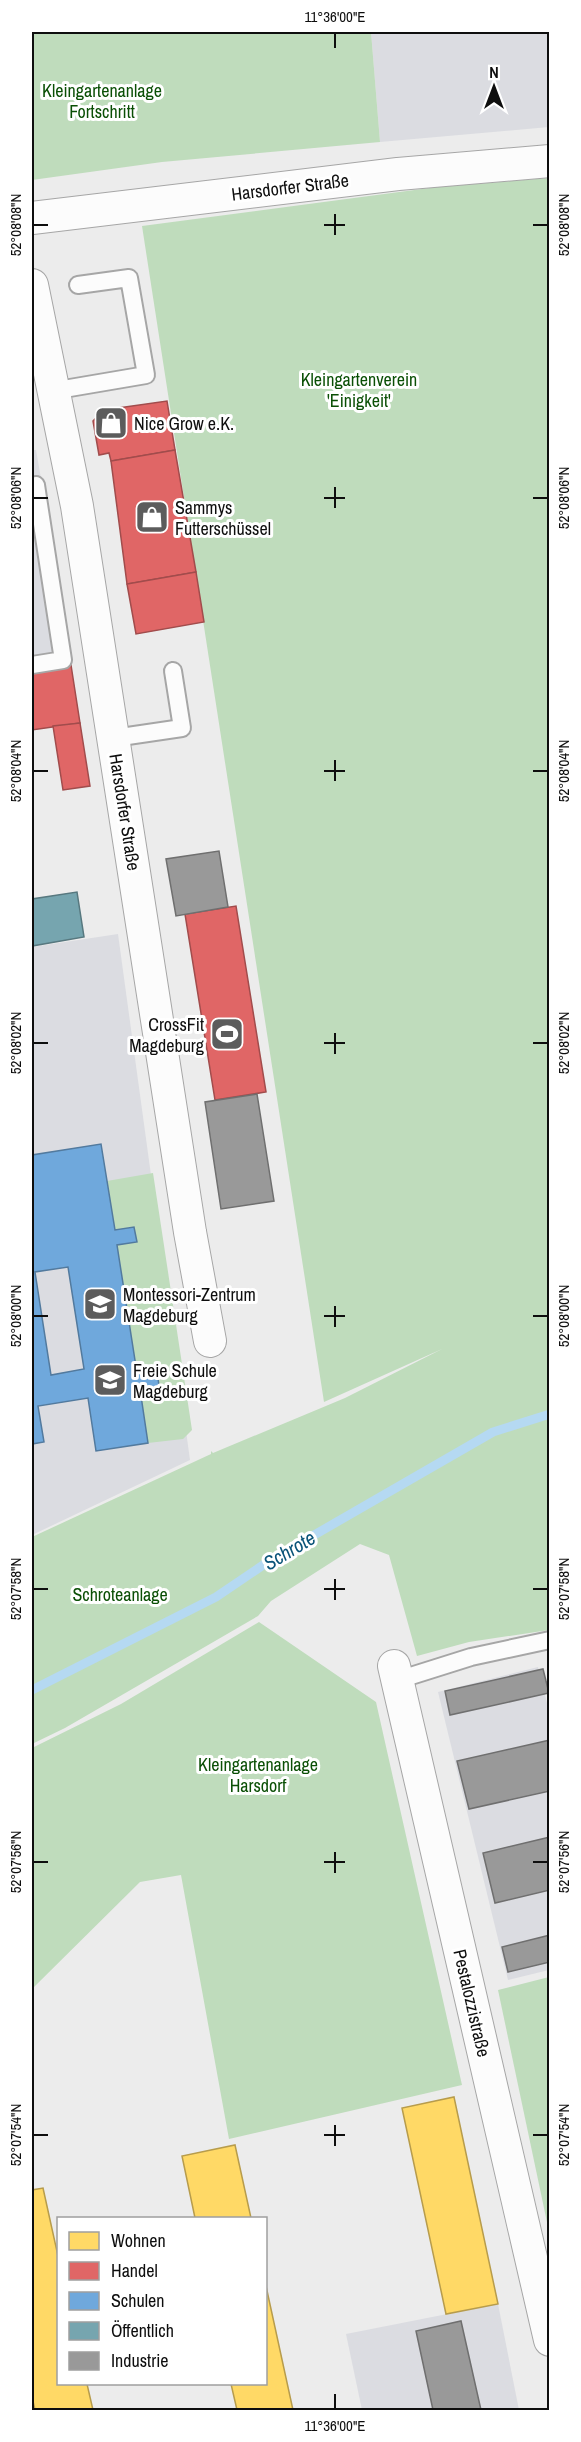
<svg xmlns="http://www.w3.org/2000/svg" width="581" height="2442" font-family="'Archivo Narrow',sans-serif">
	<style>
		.built { fill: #dbdce1 }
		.green { fill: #bfdcbc }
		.homes { fill: #ffd966; stroke: #b79c4c; stroke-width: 1.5 }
		.shops { fill: #e06666; stroke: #a14c4c; stroke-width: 1.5 }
		.schools { fill: #6fa8dc; stroke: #527a9e; stroke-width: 1.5; fill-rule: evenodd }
		.public { fill: #76a5af; stroke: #57787f; stroke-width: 1.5 }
		.industry { fill: #999; stroke: #6f6f6f; stroke-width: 1.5 }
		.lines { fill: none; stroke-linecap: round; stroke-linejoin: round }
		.stream { stroke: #b5d9f2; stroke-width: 9 }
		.service-casing { stroke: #a6a6a6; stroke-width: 20 }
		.minor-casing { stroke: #a6a6a6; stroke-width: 34 }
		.service { stroke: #fcfcfc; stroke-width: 16 }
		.minor { stroke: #fcfcfc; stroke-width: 32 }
		.ticks { fill: none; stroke: #0e0e0e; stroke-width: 2 }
		.labels { text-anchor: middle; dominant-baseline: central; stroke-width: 6; stroke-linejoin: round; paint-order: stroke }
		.park-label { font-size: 18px; fill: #0a4f05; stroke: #fff }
		.street-label { font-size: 18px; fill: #0e0e0e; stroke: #fff }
		.poi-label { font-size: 18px; fill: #0e0e0e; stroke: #fff; text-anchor: start }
		.water-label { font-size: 20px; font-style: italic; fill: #0a5479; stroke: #fff }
		.neatline { fill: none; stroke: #0e0e0e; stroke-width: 2 }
		.ticks-label { font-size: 15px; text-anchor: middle; fill: #0e0e0e }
	</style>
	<rect width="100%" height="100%" fill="#ececec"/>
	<g class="built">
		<path d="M371,32H549V127L380,142Z"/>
		<path d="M32,450H36L73,661L71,665L80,723L32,730Z"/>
		<path d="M118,934L190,1460L32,1535V947Z"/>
		<path d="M538,1667L550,1715L549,1970L508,1980L438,1692Z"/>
		<path d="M498,2304L519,2410H362L346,2334Z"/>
	</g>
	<g class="green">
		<path d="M32,32H371L380,142L162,162L32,180Z"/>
		<path d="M549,178V1630L469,1642L417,1656L389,1555L360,1544L271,1601L258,1616L65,1728L32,1744V1537L211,1454V1451L213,1453L345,1398L442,1349L324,1402L142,226L437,187Z"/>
		<path d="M153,1173L192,1430L183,1439L148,1443L140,1389L159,1386L157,1371L137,1373L117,1245L136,1242L134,1227L115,1230L107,1181Z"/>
		<path d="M259,1622L376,1702L462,2085L229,2139L181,1875L140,1882L32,1989V1748L121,1704Z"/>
		<path d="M549,1977L550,2227H548L498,1990Z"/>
	</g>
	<g class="homes">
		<path d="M454,2097L498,2304L446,2314L402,2108Z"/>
		<path d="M235,2145L251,2218H195L182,2156Z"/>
		<path d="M43,2188L58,2256V2384H87L93,2410H35L32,2397V2190Z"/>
		<path d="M266,2286L293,2410H237L231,2384H266Z"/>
	</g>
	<g class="shops">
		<path d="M167,401L175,450L111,461L109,453L99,455L93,421L104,410Z"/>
		<path d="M175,450L196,572L127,584L111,461Z"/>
		<path d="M196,572L204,622L136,634L127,584Z"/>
		<path d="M71,665L80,723L32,730V671Z"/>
		<path d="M80,723L90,786L63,790L53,726Z"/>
		<path d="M236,906L266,1092L215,1100L185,914Z"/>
	</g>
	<path class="schools" d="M101,1144L115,1230L134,1227L137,1242L117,1245L137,1373L157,1370L159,1386L140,1389L148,1443L96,1451L88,1398L38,1406L44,1442L32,1444V1155ZM68,1267L84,1369L51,1375L35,1272Z"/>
	<path class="public" d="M77,892L84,937L32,946V899Z"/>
	<g class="industry">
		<path d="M219,851L228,907L176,916L166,859Z"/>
		<path d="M257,1094L274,1201L221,1209L205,1102Z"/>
		<path d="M543,1669L549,1693L450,1715L445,1691Z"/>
		<path d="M550,1740V1791L469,1809L457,1761Z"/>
		<path d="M550,1837V1890L495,1903L483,1853Z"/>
		<path d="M550,1935V1962L508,1972L502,1947Z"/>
		<path d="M461,2321L481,2410H433L416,2331Z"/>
	</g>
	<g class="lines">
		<path class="stream" d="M32,1690L216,1597L269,1561L493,1432L550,1414"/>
		<defs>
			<g id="service">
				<path d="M52,391L146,375L129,278L78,285"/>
				<path d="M32,486L36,485L63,660L32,665"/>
				<path d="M114,738L182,728L173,671"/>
				<path d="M398,1680L471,1657L550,1640"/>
			</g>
			<g id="minor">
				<path d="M32,218L398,174L550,161"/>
				<path d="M32,285L77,506L190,1232L210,1341"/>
				<path d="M394,1666L550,2340"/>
			</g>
		</defs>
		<use href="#service" class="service-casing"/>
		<use href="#minor" class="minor-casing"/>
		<use href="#service" class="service"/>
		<use href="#minor" class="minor"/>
	</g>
	<path class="ticks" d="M335,33V48M335,214V235M33,225H48M324,225H345M533,225H548M335,487V508M33,498H48M324,498H345M533,498H548M335,760V781M33,771H48M324,771H345M533,771H548M335,1033V1054M33,1043H48M324,1043H345M533,1043H548M335,1306V1327M33,1316H48M324,1316H345M533,1316H548M335,1579V1600M33,1589H48M324,1589H345M533,1589H548M335,1852V1873M33,1862H48M324,1862H345M533,1862H548M335,2125V2146M33,2135H48M324,2135H345M533,2135H548M335,2394V2409"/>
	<defs>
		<symbol id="shop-square" viewBox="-11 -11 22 22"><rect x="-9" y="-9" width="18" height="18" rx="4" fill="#5c5c5c" stroke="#fff"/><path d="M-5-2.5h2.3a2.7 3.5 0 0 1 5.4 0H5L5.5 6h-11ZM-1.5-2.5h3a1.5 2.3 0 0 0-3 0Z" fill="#fff"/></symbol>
		<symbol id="stadium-square" viewBox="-11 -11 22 22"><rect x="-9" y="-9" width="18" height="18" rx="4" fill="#5c5c5c" stroke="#fff"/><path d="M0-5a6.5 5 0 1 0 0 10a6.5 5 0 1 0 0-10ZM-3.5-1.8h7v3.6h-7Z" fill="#fff"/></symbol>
		<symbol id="school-square" viewBox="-11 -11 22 22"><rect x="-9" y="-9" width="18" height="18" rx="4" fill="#5c5c5c" stroke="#fff"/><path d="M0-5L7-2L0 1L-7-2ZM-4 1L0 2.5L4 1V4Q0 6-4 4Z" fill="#fff"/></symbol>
	</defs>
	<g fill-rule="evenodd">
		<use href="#shop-square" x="92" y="404" width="38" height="38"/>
		<use href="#shop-square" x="133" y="498" width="38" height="38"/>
		<use href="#stadium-square" x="208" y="1015" width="38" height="38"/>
		<use href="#school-square" x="81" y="1285" width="38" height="38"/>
		<use href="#school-square" x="91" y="1361" width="38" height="38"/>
	</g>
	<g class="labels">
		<g class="park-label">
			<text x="102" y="90">Kleingartenanlage<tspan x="102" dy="21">Fortschritt</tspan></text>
			<text x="359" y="379">Kleingartenverein<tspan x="359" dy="21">'Einigkeit'</tspan></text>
			<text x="120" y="1594">Schroteanlage</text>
			<text x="258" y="1764">Kleingartenanlage<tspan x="258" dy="21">Harsdorf</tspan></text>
		</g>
		<g class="street-label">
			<text transform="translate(290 187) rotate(-7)">Harsdorfer Straße</text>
			<text transform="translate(125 812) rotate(81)">Harsdorfer Straße</text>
			<text transform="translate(472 2003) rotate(77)">Pestalozzistraße</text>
		</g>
		<g class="poi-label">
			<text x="134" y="423">Nice Grow e.K.</text>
			<text x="175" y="507">Sammys<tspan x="175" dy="21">Futterschüssel</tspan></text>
			<text x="204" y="1024" text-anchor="end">CrossFit<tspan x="204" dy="21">Magdeburg</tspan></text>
			<text x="123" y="1294">Montessori-Zentrum<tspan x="123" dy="21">Magdeburg</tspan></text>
			<text x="133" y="1370">Freie Schule<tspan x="133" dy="21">Magdeburg</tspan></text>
		</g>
		<g class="water-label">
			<text transform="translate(289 1550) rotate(-31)">Schrote</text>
		</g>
	</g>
	<rect width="581" height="2442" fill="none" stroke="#ffffff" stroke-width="66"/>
	<rect x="57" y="2217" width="210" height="168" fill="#ffffff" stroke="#9f9f9f" stroke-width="1.5"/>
	<rect x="69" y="2232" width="30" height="18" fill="#ffd966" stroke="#9f9f9f" stroke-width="1.5"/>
	<text x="111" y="2247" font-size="18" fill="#0e0e0e">Wohnen</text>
	<rect x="69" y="2262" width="30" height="18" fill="#e06666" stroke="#9f9f9f" stroke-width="1.5"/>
	<text x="111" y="2277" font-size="18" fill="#0e0e0e">Handel</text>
	<rect x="69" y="2292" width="30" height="18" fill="#6fa8dc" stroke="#9f9f9f" stroke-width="1.5"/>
	<text x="111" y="2307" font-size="18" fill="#0e0e0e">Schulen</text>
	<rect x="69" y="2322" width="30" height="18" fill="#76a5af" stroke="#9f9f9f" stroke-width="1.5"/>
	<text x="111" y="2337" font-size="18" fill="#0e0e0e">Öffentlich</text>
	<rect x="69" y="2352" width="30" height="18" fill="#999999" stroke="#9f9f9f" stroke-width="1.5"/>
	<text x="111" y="2367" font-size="18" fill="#0e0e0e">Industrie</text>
	<g transform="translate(494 87)" stroke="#ffffff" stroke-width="4.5" paint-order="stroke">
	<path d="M0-4.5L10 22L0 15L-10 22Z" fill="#0e0e0e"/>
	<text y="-9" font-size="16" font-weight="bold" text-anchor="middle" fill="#0e0e0e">N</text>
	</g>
	<rect x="33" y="33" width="515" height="2376" class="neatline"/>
	<g class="ticks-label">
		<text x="335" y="22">11°36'00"E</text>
		<text transform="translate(16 225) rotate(-90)" y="5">52°08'08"N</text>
		<text transform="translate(564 225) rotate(-90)" y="5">52°08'08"N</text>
		<text transform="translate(16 498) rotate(-90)" y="5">52°08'06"N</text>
		<text transform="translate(564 498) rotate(-90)" y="5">52°08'06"N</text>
		<text transform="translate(16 771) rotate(-90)" y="5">52°08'04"N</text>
		<text transform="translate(564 771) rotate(-90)" y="5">52°08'04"N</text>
		<text transform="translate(16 1043) rotate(-90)" y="5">52°08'02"N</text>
		<text transform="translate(564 1043) rotate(-90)" y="5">52°08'02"N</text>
		<text transform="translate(16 1316) rotate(-90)" y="5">52°08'00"N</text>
		<text transform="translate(564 1316) rotate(-90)" y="5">52°08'00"N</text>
		<text transform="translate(16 1589) rotate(-90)" y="5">52°07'58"N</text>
		<text transform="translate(564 1589) rotate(-90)" y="5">52°07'58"N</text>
		<text transform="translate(16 1862) rotate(-90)" y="5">52°07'56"N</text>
		<text transform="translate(564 1862) rotate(-90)" y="5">52°07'56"N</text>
		<text transform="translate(16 2135) rotate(-90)" y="5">52°07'54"N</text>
		<text transform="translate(564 2135) rotate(-90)" y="5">52°07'54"N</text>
		<text x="335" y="2431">11°36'00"E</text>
	</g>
</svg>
